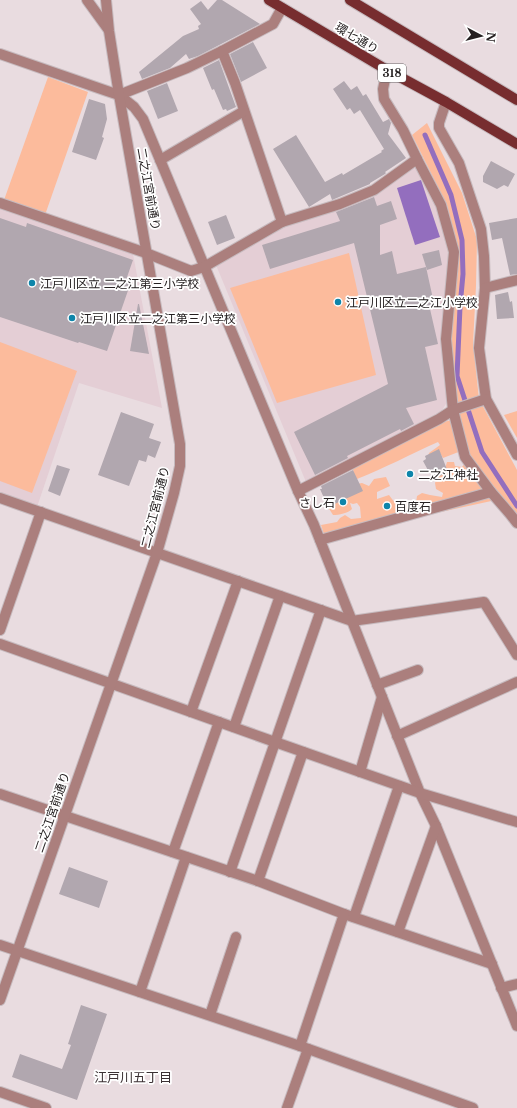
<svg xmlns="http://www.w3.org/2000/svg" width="517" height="1108" font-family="'Libre Baskerville','Noto Sans JP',serif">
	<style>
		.built { fill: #e4ced5 }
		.green { fill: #fcbb9c }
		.water { fill: #936ebe }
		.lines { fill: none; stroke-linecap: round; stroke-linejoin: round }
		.stream { stroke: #936ebe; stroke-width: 5 }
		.building { fill: #b1a7af }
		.minor-casing { stroke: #c6babe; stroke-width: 12 }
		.major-casing { stroke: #c6babe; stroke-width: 12 }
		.minor { stroke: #ab7f7d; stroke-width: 10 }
		.major { stroke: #772d2f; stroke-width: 10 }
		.poi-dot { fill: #0e85aa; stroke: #fff; stroke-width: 1.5 }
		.labels { text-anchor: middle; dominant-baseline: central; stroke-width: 3.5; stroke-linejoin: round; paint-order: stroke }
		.shield { fill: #fff; stroke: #666364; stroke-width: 1 }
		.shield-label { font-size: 11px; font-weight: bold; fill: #252021 }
		.street-label { font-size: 12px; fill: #252021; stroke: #fff }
		.poi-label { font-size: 12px; fill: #252021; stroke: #fff; text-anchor: start }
		.neighbourhood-label { font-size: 13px; fill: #3b3134; stroke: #fff }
	</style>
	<rect width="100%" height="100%" fill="#e9dce0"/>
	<g class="built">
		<path d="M417,167L439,205L450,247L444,356L447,402L440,414L306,482L216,265L274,231L374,195L411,168Z"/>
		<path d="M0,206L133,254L162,408L79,383L37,507L0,494Z"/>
	</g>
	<g class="green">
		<path d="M48,77L88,92L45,215L4,200Z"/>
		<path d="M427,123L462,193L477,240L476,286L473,344L479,399L517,470V518L496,500L325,537L321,525L337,522L340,518L345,515L351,519L361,518L360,507L357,503L353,504L350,503L352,509C348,513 339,515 333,515L328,507L352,485L362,483L369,486L374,479L386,477L390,486L377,492V499L389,495L395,503L405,502L410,505L412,502L416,503L417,496L422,493L430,495L442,497L443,493L436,489L435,483L438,476L446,473L445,469L447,462H454L455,466L462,467L466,462L461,451L443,458L440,453L428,457L429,453L440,445L438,442C411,454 385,468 357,479L354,474L353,469L431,425L460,418L457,406L451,340L458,252L447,205L412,135Z"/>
		<path d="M349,253L376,375L277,403L230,288Z"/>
		<path d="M0,342L77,371L32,493L0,481Z"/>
		<path d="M517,411V438L504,415Z"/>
	</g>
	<path class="water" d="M421,180L440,237L415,245L397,188Z"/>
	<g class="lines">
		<path class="stream" d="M425,135L451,195L462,240L463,274L460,307L457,376L482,452L517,506"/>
	</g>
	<g class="building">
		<path d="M217,0H222L260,24L198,56L189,59L186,54L170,68L142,79L139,72L183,36L199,29L198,26L201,24L190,9L201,1L208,10Z"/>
		<path d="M253,42L267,68L241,82L230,54Z"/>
		<path d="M219,60L236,107L227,111L226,109L223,110L214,89L212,90L203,68Z"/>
		<path d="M344,81L351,90L357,86L363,96L366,94L383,122L389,119L391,123L388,134L406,158L385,172L386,173L385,174L370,183V184L332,200L330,194L309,207L273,149L296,135L325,182L342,173L343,175L382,152L381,151L384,149L360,110L354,114L350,108L347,110L333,89Z"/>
		<path d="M167,83L178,111L158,119L147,91Z"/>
		<path d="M89,99L105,104L107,119L102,137L104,138L96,160L72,152Z"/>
		<path d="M491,161L515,174L508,187L504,185L497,189L483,182V176Z"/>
		<path d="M374,197L377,206L391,201L397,219L380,225V255L392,251L397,274L426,267L435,308L430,309L438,344L425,347L437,400L406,408L414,424L401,431L400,429L347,456L348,458L315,475L294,432L388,384L354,243L270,269L262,245L340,221L336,212Z"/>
		<path d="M226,215L235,238L217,245L208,222Z"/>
		<path d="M0,218L26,227L27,223L133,260L126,280L132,279L107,351L79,342L78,343L0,317Z"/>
		<path d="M517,218V274L510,275L502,238L492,240L489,223Z"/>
		<path d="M439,250L442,265L427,270L422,254Z"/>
		<path d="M508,292L510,302L512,301L514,318L497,319L495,295Z"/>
		<path d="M138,304H139L149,354L130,351Z"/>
		<path d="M121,412L154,424L149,438L161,442L155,458L148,455L146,462L139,460L129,486L98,475Z"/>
		<path d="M439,449L448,472L436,478L433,473L430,474L423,461L426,459L425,456Z"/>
		<path d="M57,465L70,469L60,496L48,491Z"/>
		<path d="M353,470L363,491L328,507L320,489H322L321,486Z"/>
		<path d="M69,867L108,881L99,908L59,894Z"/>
		<path d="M81,1005L107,1014L77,1100L12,1077L20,1054L62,1069L71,1045L68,1044Z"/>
	</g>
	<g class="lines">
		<defs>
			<g id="minor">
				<path d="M87,0L108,29"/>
				<path d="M222,51L235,83L282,222"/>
				<path d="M0,54L107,91L119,95L134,107L143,119L298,491L314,525L420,793L436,826L517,1026"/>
				<path d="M387,70L383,89L384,99L403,130L417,159L441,205L454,252L446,339L453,410L465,457L491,492L510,514L517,523"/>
				<path d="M119,95L187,68L222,51L273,24L282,8"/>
				<path d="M446,102L439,123V128L459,163L481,229L484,256L485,288L479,348L486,399L517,455"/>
				<path d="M160,160L167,156L244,111"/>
				<path d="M0,203L146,253L191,271L204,267L282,222L340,204L374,190L417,159"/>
				<path d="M485,288L517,280"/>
				<path d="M298,491L439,419L453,410L486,399"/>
				<path d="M0,498L352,621L484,602L517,655"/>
				<path d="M320,540L491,492"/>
				<path d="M0,630L41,512"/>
				<path d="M0,644L275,742L420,793L517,822"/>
				<path d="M377,685L418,670"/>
				<path d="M191,712L238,581"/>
				<path d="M234,727L280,596"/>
				<path d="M397,736L517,682"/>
				<path d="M360,772L382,697"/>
				<path d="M0,794L258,881L344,914L492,964"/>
				<path d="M173,852L219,722"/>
				<path d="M230,872L321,610"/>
				<path d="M258,881L303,752"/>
				<path d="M354,917L399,786"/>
				<path d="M398,932L436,826"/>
				<path d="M0,945L300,1046L473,1108"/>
				<path d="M501,988L517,984"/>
				<path d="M140,992L186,857"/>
				<path d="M0,1000L157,553L174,493L180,466V444L119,95L109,31L106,0"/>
				<path d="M210,1015L236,937"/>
				<path d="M300,1046L344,914"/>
				<path d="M0,1092L46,1108"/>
				<path d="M287,1108L308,1049"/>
			</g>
			<g id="major">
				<path d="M269,0L387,70L446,102L517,144"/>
				<path d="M350,0L517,100"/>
			</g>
		</defs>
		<use href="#minor" class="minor-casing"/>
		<use href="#major" class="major-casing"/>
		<use href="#minor" class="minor"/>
		<use href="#major" class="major"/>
	</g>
	<g class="poi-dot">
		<circle cx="32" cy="283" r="4"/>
		<circle cx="338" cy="302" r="4"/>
		<circle cx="72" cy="318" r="4"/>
		<circle cx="410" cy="474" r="4"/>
		<circle cx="343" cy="502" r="4"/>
		<circle cx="387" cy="506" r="4"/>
	</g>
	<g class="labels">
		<rect class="shield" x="378" y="64" width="28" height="18" rx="3"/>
		<g class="shield-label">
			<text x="392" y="73">318</text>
		</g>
		<g class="street-label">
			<text transform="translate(357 38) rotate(31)">環七通り</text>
			<text transform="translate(149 189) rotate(80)">二之江宮前通り</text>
			<text transform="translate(155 507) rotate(-76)">二之江宮前通り</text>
			<text transform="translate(52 812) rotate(-71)">二之江宮前通り</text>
		</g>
		<g class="poi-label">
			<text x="40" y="283">江戸川区立 二之江第三小学校</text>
			<text x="346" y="302">江戸川区立二之江小学校</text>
			<text x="80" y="318">江戸川区立二之江第三小学校</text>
			<text x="418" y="474">二之江神社</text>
			<text x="335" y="502" text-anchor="end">さし石</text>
			<text x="395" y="506">百度石</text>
		</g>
		<g class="neighbourhood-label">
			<text x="133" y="1077">江戸川五丁目</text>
		</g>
	</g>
	<g transform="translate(481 36) rotate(97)" stroke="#ffffff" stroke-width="3" paint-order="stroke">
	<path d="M0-3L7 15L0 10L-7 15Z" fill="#252021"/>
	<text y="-6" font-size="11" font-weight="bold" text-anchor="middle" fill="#252021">N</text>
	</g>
</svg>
